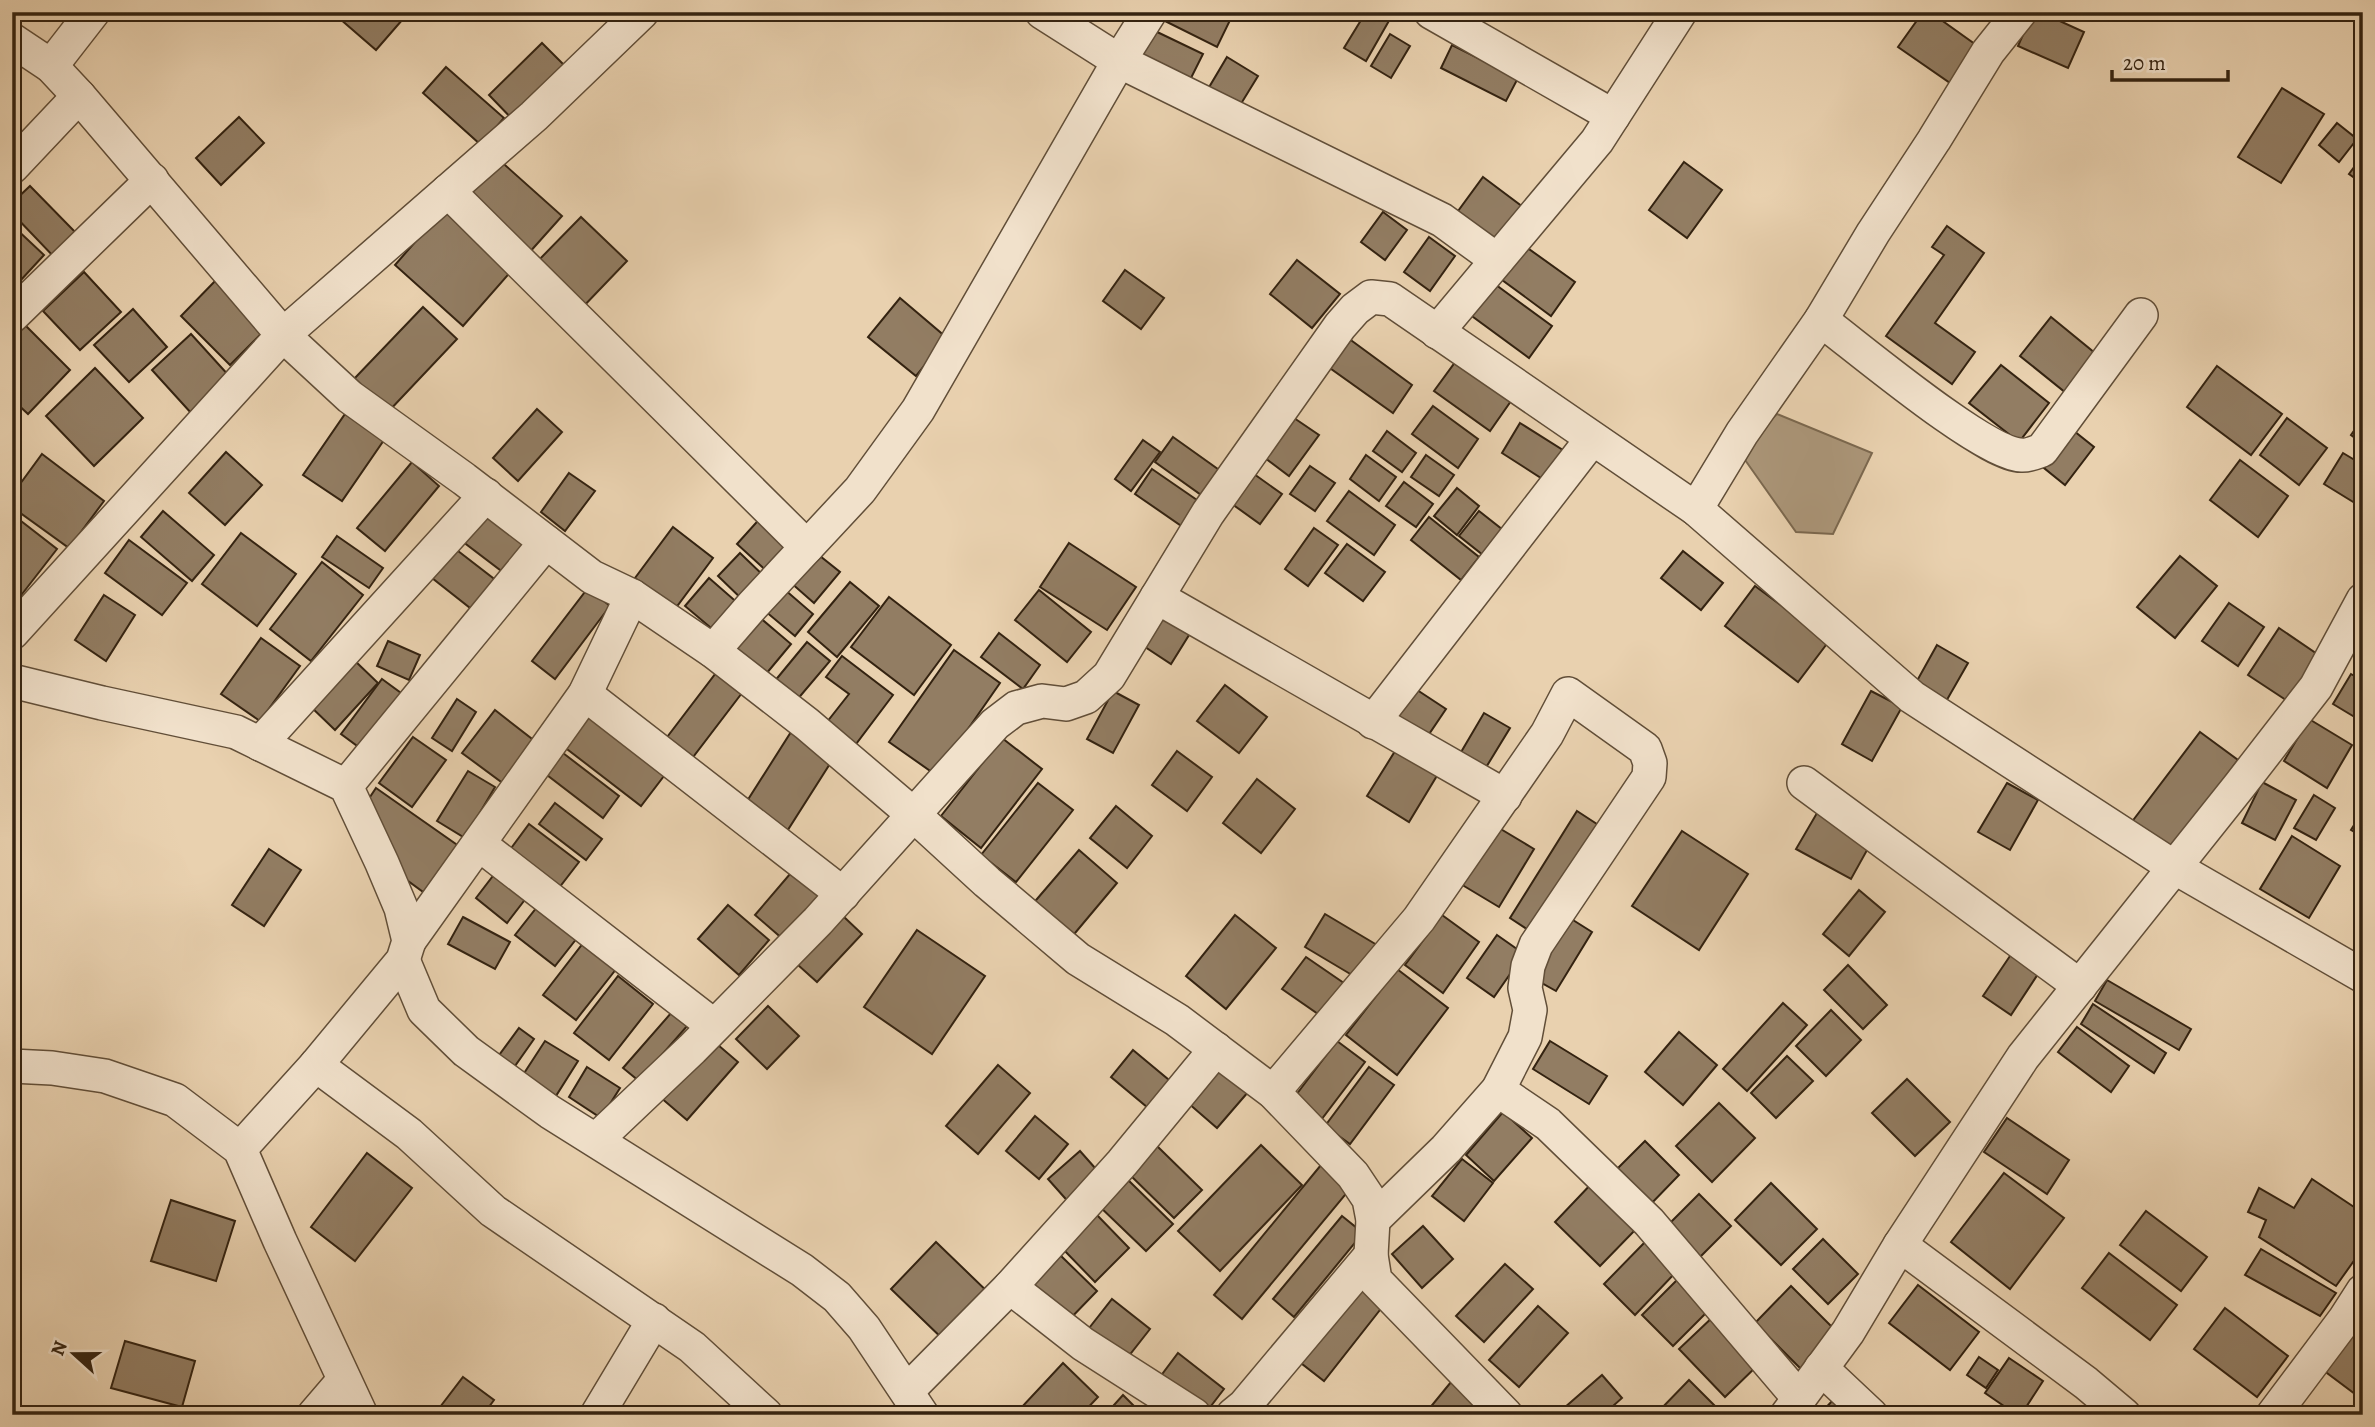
<svg xmlns="http://www.w3.org/2000/svg" width="2375" height="1427" font-family="Alegreya,serif">
	<style>
		.water { fill: #ab9679; stroke: #7b684f; stroke-width: 2 }
		.building { fill: #927d63; stroke: #342311; stroke-width: 2 }
		.lines { fill: none; stroke-linecap: round; stroke-linejoin: round }
		.street-casing { stroke: #614e38; stroke-width: 36 }
		.street { stroke: #f1e1cb; stroke-width: 33 }
	</style>
	<rect width="100%" height="100%" fill="#e9d1af"/>
	<filter id="stains"><feTurbulence type="fractalNoise" baseFrequency=".00286" numOctaves="4"/><feColorMatrix values="0 0 0 0 .2 0 0 0 0 .09 0 0 0 0 .02 0 0 0 .5 -.17"/></filter>
	<radialGradient id="worn" r=".72"><stop offset=".6" stop-color="#630" stop-opacity="0"/><stop offset="1" stop-color="#630" stop-opacity=".3"/></radialGradient>
	<path class="water" d="M1777,414L1872,453L1833,534L1796,532L1738,450Z"/>
	<g class="building">
		<path d="M332,12H396L403,19L376,50Z"/>
		<path d="M1170,12H1234L1217,47L1165,21Z"/>
		<path d="M1366,12H1394L1366,61L1344,48Z"/>
		<path d="M1923,12H1930L1979,47L1953,85L1898,47Z"/>
		<path d="M2033,12H2040L2084,32L2068,68L2018,46Z"/>
		<path d="M1153,30L1203,54L1186,88L1136,63Z"/>
		<path d="M1390,34L1410,46L1391,78L1371,66Z"/>
		<path d="M542,43L571,72L517,124L489,95Z"/>
		<path d="M1452,45L1518,78L1506,101L1441,68Z"/>
		<path d="M1227,57L1258,76L1239,107L1208,89Z"/>
		<path d="M446,67L504,118L481,145L423,93Z"/>
		<path d="M2282,88L2324,114L2281,183L2238,157Z"/>
		<path d="M239,117L264,143L221,185L196,158Z"/>
		<path d="M2337,123L2357,139L2339,162L2319,145Z"/>
		<path d="M2363,155V184L2349,174Z"/>
		<path d="M496,157L562,216L528,254L462,196Z"/>
		<path d="M1684,162L1722,190L1687,238L1649,210Z"/>
		<path d="M1483,177L1527,210L1495,255L1450,222Z"/>
		<path d="M30,186L79,236L56,259L12,213V203Z"/>
		<path d="M444,209L513,269L463,326L395,265Z"/>
		<path d="M1383,212L1407,230L1385,260L1361,242Z"/>
		<path d="M581,217L627,261L579,311L533,266Z"/>
		<path d="M12,225L44,255L20,281L12,274Z"/>
		<path d="M1947,226L1984,253L1935,323L1975,352L1952,384L1886,336L1944,255L1932,247Z"/>
		<path d="M1429,237L1455,256L1430,291L1404,272Z"/>
		<path d="M1522,244L1575,282L1551,316L1498,277Z"/>
		<path d="M1297,260L1340,294L1312,328L1270,294Z"/>
		<path d="M1125,270L1164,298L1141,329L1103,301Z"/>
		<path d="M84,272L121,312L80,350L43,311Z"/>
		<path d="M219,277L268,327L230,365L181,316Z"/>
		<path d="M1488,279L1552,326L1529,358L1465,311Z"/>
		<path d="M900,298L947,338L916,376L868,337Z"/>
		<path d="M423,307L457,339L387,413L353,380Z"/>
		<path d="M133,309L167,347L129,382L94,345Z"/>
		<path d="M2051,317L2101,358L2071,397L2020,356Z"/>
		<path d="M25,325L70,370L28,414L12,399V338Z"/>
		<path d="M191,334L231,378L192,414L152,370Z"/>
		<path d="M1348,338L1412,385L1393,413L1327,366Z"/>
		<path d="M1456,361L1511,401L1490,431L1434,391Z"/>
		<path d="M2001,365L2049,403L2019,442L1969,403Z"/>
		<path d="M2217,366L2282,414L2251,455L2187,407Z"/>
		<path d="M95,368L143,418L94,466L46,416Z"/>
		<path d="M1433,406L1478,439L1458,468L1412,434Z"/>
		<path d="M537,409L562,432L518,481L493,458Z"/>
		<path d="M345,414L384,440L342,501L303,475Z"/>
		<path d="M1294,418L1319,435L1289,476L1265,458Z"/>
		<path d="M2287,418L2327,448L2299,485L2260,455Z"/>
		<path d="M2363,418V444L2351,435Z"/>
		<path d="M1520,423L1574,457L1555,487L1502,453Z"/>
		<path d="M1387,431L1416,453L1402,472L1373,451Z"/>
		<path d="M2074,431L2094,447L2065,485L2044,468Z"/>
		<path d="M1173,437L1229,477L1211,502L1155,462Z"/>
		<path d="M1143,440L1160,452L1131,491L1115,479Z"/>
		<path d="M226,452L262,485L225,525L189,493Z"/>
		<path d="M2343,453L2363,465V508L2324,484Z"/>
		<path d="M42,454L104,501L69,548L12,507V495Z"/>
		<path d="M1366,455L1396,477L1379,501L1350,479Z"/>
		<path d="M1426,455L1454,475L1439,496L1411,477Z"/>
		<path d="M2240,460L2288,496L2258,537L2210,500Z"/>
		<path d="M412,462L439,486L385,551L357,528Z"/>
		<path d="M1310,466L1335,483L1315,511L1290,494Z"/>
		<path d="M1152,469L1210,509L1193,534L1135,494Z"/>
		<path d="M569,473L595,491L565,531L541,512Z"/>
		<path d="M1254,474L1282,494L1260,524L1232,504Z"/>
		<path d="M1404,482L1433,504L1416,527L1386,506Z"/>
		<path d="M1457,488L1479,506L1457,535L1434,516Z"/>
		<path d="M1349,491L1395,525L1374,555L1327,521Z"/>
		<path d="M481,508L531,546L508,576L458,538Z"/>
		<path d="M163,511L214,555L192,581L141,537Z"/>
		<path d="M1479,511L1503,530L1483,555L1459,536Z"/>
		<path d="M765,513L801,544L772,576L737,544Z"/>
		<path d="M12,514L57,549L19,598L12,593Z"/>
		<path d="M1429,517L1479,557L1461,580L1411,540Z"/>
		<path d="M673,527L713,558L675,609L635,578Z"/>
		<path d="M1314,528L1338,545L1308,586L1285,569Z"/>
		<path d="M241,533L296,574L257,626L202,584Z"/>
		<path d="M337,536L383,568L369,588L322,557Z"/>
		<path d="M129,540L187,583L162,615L105,573Z"/>
		<path d="M1069,543L1136,587L1107,630L1040,587Z"/>
		<path d="M449,544L502,585L479,615L427,574Z"/>
		<path d="M1347,544L1385,572L1363,601L1325,573Z"/>
		<path d="M1683,551L1723,583L1701,610L1661,578Z"/>
		<path d="M815,552L840,572L814,603L790,582Z"/>
		<path d="M740,553L770,582L748,605L718,576Z"/>
		<path d="M2180,556L2217,586L2175,638L2137,607Z"/>
		<path d="M322,562L363,595L311,661L270,629Z"/>
		<path d="M709,578L740,605L717,633L685,606Z"/>
		<path d="M850,582L879,606L837,657L808,632Z"/>
		<path d="M1755,586L1829,641L1798,682L1725,626Z"/>
		<path d="M588,588L610,606L555,679L532,661Z"/>
		<path d="M784,589L813,614L795,636L765,611Z"/>
		<path d="M1039,590L1091,632L1067,662L1015,620Z"/>
		<path d="M104,595L135,615L106,661L75,640Z"/>
		<path d="M889,597L951,645L914,695L851,647Z"/>
		<path d="M2229,603L2264,627L2238,666L2202,641Z"/>
		<path d="M1162,607L1194,627L1171,664L1139,643Z"/>
		<path d="M758,616L791,644L766,674L732,646Z"/>
		<path d="M2279,628L2323,658L2292,704L2248,675Z"/>
		<path d="M999,633L1040,665L1023,689L981,657Z"/>
		<path d="M261,638L300,666L260,721L221,694Z"/>
		<path d="M388,641L420,655L409,680L377,666Z"/>
		<path d="M807,642L830,661L796,701L774,682Z"/>
		<path d="M1937,645L1968,663L1944,705L1913,688Z"/>
		<path d="M954,650L1000,683L936,775L889,742Z"/>
		<path d="M842,656L893,695L856,744L827,722L849,694L826,677Z"/>
		<path d="M353,659L378,683L335,730L309,705Z"/>
		<path d="M719,669L745,689L684,769L658,749Z"/>
		<path d="M2351,674L2363,681V722L2333,704Z"/>
		<path d="M382,679L401,693L360,748L341,734Z"/>
		<path d="M1408,684L1446,709L1423,743L1385,718Z"/>
		<path d="M1225,685L1267,717L1239,753L1197,721Z"/>
		<path d="M1113,691L1139,705L1113,753L1087,739Z"/>
		<path d="M1871,691L1902,707L1872,761L1842,744Z"/>
		<path d="M457,699L476,712L452,751L432,738Z"/>
		<path d="M495,710L536,742L504,784L462,753Z"/>
		<path d="M589,712L667,772L641,806L563,746Z"/>
		<path d="M1484,713L1510,728L1482,774L1457,759Z"/>
		<path d="M2309,719L2352,745L2327,788L2284,761Z"/>
		<path d="M791,732L833,759L784,836L742,809Z"/>
		<path d="M2200,732L2238,760L2169,852L2131,823Z"/>
		<path d="M413,737L446,760L412,807L379,783Z"/>
		<path d="M1002,738L1042,769L981,848L941,816Z"/>
		<path d="M1397,748L1438,774L1409,822L1367,796Z"/>
		<path d="M1177,751L1212,777L1187,811L1152,785Z"/>
		<path d="M563,753L619,796L603,818L547,775Z"/>
		<path d="M468,771L495,787L465,838L437,821Z"/>
		<path d="M1257,779L1295,809L1261,853L1223,823Z"/>
		<path d="M2262,782L2296,800L2275,840L2242,823Z"/>
		<path d="M1038,783L1073,810L1016,882L981,855Z"/>
		<path d="M2007,783L2038,800L2010,850L1978,832Z"/>
		<path d="M376,788L463,849L430,897L400,875L364,806Z"/>
		<path d="M2314,795L2335,808L2316,840L2294,828Z"/>
		<path d="M555,803L602,839L586,860L539,824Z"/>
		<path d="M1116,806L1152,836L1127,868L1090,838Z"/>
		<path d="M1577,811L1603,828L1536,935L1510,918Z"/>
		<path d="M2363,811V837L2351,830Z"/>
		<path d="M1817,813L1871,843L1851,879L1796,849Z"/>
		<path d="M529,824L579,862L555,893L506,855Z"/>
		<path d="M1494,825L1534,849L1499,907L1459,883Z"/>
		<path d="M1682,831L1748,874L1699,950L1632,906Z"/>
		<path d="M2292,836L2340,866L2309,918L2260,889Z"/>
		<path d="M269,849L301,870L264,926L232,905Z"/>
		<path d="M1079,850L1117,883L1070,939L1031,906Z"/>
		<path d="M796,867L825,892L784,940L755,915Z"/>
		<path d="M496,872L527,897L507,923L476,898Z"/>
		<path d="M1859,890L1885,912L1849,956L1823,934Z"/>
		<path d="M541,902L581,933L555,966L515,935Z"/>
		<path d="M728,905L769,940L739,975L698,939Z"/>
		<path d="M1325,914L1377,945L1357,978L1305,947Z"/>
		<path d="M1235,915L1276,948L1226,1009L1186,976Z"/>
		<path d="M1442,915L1479,942L1443,993L1405,965Z"/>
		<path d="M1565,915L1592,932L1556,991L1533,978Z"/>
		<path d="M843,916L862,934L817,982L798,965Z"/>
		<path d="M463,917L510,942L495,969L448,944Z"/>
		<path d="M917,930L985,976L932,1054L864,1007Z"/>
		<path d="M1497,935L1524,954L1494,997L1467,978Z"/>
		<path d="M584,942L617,968L576,1020L543,995Z"/>
		<path d="M2012,953L2040,971L2011,1015L1983,996Z"/>
		<path d="M1306,957L1354,990L1331,1023L1282,989Z"/>
		<path d="M1848,965L1887,1005L1863,1029L1824,990Z"/>
		<path d="M1397,969L1448,1008L1397,1075L1346,1035Z"/>
		<path d="M618,976L653,1004L609,1060L574,1033Z"/>
		<path d="M2107,980L2191,1029L2179,1050L2095,1001Z"/>
		<path d="M1783,1003L1807,1025L1747,1091L1723,1069Z"/>
		<path d="M2093,1004L2166,1053L2154,1073L2081,1024Z"/>
		<path d="M768,1006L799,1036L767,1069L736,1039Z"/>
		<path d="M1831,1010L1861,1040L1826,1076L1796,1046Z"/>
		<path d="M672,1012L688,1025L639,1081L623,1068Z"/>
		<path d="M2077,1027L2129,1066L2111,1092L2058,1052Z"/>
		<path d="M519,1028L534,1039L510,1073L494,1062Z"/>
		<path d="M1679,1032L1717,1065L1683,1105L1645,1072Z"/>
		<path d="M711,1039L738,1062L687,1120L660,1097Z"/>
		<path d="M545,1041L578,1061L554,1099L521,1078Z"/>
		<path d="M1337,1041L1365,1062L1321,1120L1293,1099Z"/>
		<path d="M1550,1041L1607,1076L1589,1104L1533,1069Z"/>
		<path d="M1133,1050L1181,1090L1159,1117L1111,1077Z"/>
		<path d="M1787,1056L1813,1081L1776,1118L1751,1093Z"/>
		<path d="M1226,1059L1255,1084L1217,1128L1188,1103Z"/>
		<path d="M998,1065L1030,1093L978,1154L946,1126Z"/>
		<path d="M587,1067L620,1088L601,1118L569,1097Z"/>
		<path d="M1369,1067L1394,1085L1350,1144L1325,1126Z"/>
		<path d="M1907,1079L1950,1122L1915,1156L1872,1113Z"/>
		<path d="M1719,1103L1755,1138L1712,1182L1676,1146Z"/>
		<path d="M1503,1112L1532,1138L1494,1181L1466,1155Z"/>
		<path d="M1035,1116L1068,1144L1039,1179L1006,1151Z"/>
		<path d="M2007,1118L2069,1160L2047,1194L1984,1152Z"/>
		<path d="M1645,1141L1679,1175L1646,1209L1611,1175Z"/>
		<path d="M1156,1145L1202,1190L1174,1218L1128,1173Z"/>
		<path d="M1261,1145L1302,1185L1220,1271L1178,1231Z"/>
		<path d="M1080,1151L1103,1177L1072,1206L1048,1179Z"/>
		<path d="M367,1153L412,1188L355,1261L311,1227Z"/>
		<path d="M1462,1159L1493,1183L1464,1221L1432,1196Z"/>
		<path d="M1321,1165L1350,1189L1242,1319L1214,1295Z"/>
		<path d="M2004,1173L2064,1218L2010,1289L1951,1242Z"/>
		<path d="M1124,1176L1173,1224L1146,1251L1097,1204Z"/>
		<path d="M2312,1179L2363,1213V1248L2336,1286L2259,1237L2266,1220L2248,1212L2259,1188L2294,1208Z"/>
		<path d="M1594,1181L1639,1226L1600,1266L1555,1222Z"/>
		<path d="M1771,1183L1817,1229L1781,1265L1735,1220Z"/>
		<path d="M1699,1194L1731,1226L1695,1262L1663,1230Z"/>
		<path d="M171,1200L235,1221L216,1281L151,1261Z"/>
		<path d="M2146,1211L2207,1257L2181,1291L2120,1245Z"/>
		<path d="M1095,1213L1129,1248L1095,1282L1060,1246Z"/>
		<path d="M1342,1216L1363,1233L1294,1317L1273,1299Z"/>
		<path d="M1423,1226L1453,1259L1422,1288L1392,1254Z"/>
		<path d="M1823,1239L1858,1274L1828,1304L1793,1269Z"/>
		<path d="M1647,1240L1677,1271L1635,1315L1604,1284Z"/>
		<path d="M936,1242L995,1299L949,1345L891,1289Z"/>
		<path d="M2261,1249L2336,1293L2320,1316L2245,1275Z"/>
		<path d="M1058,1253L1097,1291L1064,1325L1025,1287Z"/>
		<path d="M2109,1253L2177,1305L2150,1340L2082,1288Z"/>
		<path d="M1505,1264L1533,1289L1484,1342L1456,1316Z"/>
		<path d="M1680,1277L1711,1308L1673,1346L1642,1315Z"/>
		<path d="M1360,1280L1387,1301L1324,1381L1297,1360Z"/>
		<path d="M1918,1285L1979,1332L1950,1370L1889,1323Z"/>
		<path d="M1791,1286L1841,1336L1804,1372L1755,1323Z"/>
		<path d="M1112,1299L1150,1329L1124,1362L1086,1332Z"/>
		<path d="M1538,1306L1568,1333L1519,1387L1489,1360Z"/>
		<path d="M2225,1308L2288,1356L2257,1397L2194,1349Z"/>
		<path d="M1716,1314L1760,1363L1725,1397L1679,1349Z"/>
		<path d="M2347,1330L2363,1342V1400L2319,1367Z"/>
		<path d="M125,1341L195,1361L182,1407L111,1388Z"/>
		<path d="M1178,1353L1224,1389L1204,1415L1157,1381Z"/>
		<path d="M1979,1357L1998,1370L1986,1388L1967,1375Z"/>
		<path d="M2009,1358L2043,1381L2021,1415H2017L1985,1393Z"/>
		<path d="M1063,1363L1098,1397L1081,1415H1025L1020,1409Z"/>
		<path d="M1602,1375L1622,1398L1603,1415H1556Z"/>
		<path d="M463,1377L494,1400L483,1415H442L437,1411Z"/>
		<path d="M1689,1380L1724,1415L1656,1414Z"/>
		<path d="M1451,1382L1476,1403L1467,1415H1424Z"/>
		<path d="M1123,1395L1143,1415H1105Z"/>
		<path d="M1834,1399L1850,1415H1819Z"/>
		<path d="M1982,1407L1992,1415H1976Z"/>
	</g>
	<g class="lines">
		<defs>
			<g id="street">
				<path d="M1042,12L1119,61L1442,220L1497,260"/>
				<path d="M1431,12L1613,116"/>
				<path d="M12,40L51,66L79,96L283,335L350,397L464,479L592,577L632,596L713,651L807,724L914,815L987,882L1078,959L1177,1020L1273,1092L1353,1175L1369,1199L1373,1220L1371,1255L1375,1280L1506,1415"/>
				<path d="M51,66L93,12"/>
				<path d="M12,167L79,96"/>
				<path d="M448,191L807,547"/>
				<path d="M12,316L152,180"/>
				<path d="M1821,320C1856,346 1985,455 2021,455C2028,456 2036,452 2042,450L2141,315"/>
				<path d="M1437,332L1597,141L1680,12"/>
				<path d="M1696,509L1742,433L1821,320L1873,233L1934,140L1988,52L2020,12"/>
				<path d="M1157,597L1505,796"/>
				<path d="M12,633L283,335L534,116L642,12"/>
				<path d="M713,651L752,606L860,490L918,410L1119,61L1150,12"/>
				<path d="M12,681L102,703L236,732L346,786L382,863L401,908L409,941L403,960L316,1065L240,1149"/>
				<path d="M585,694L843,894"/>
				<path d="M1373,722L1592,439"/>
				<path d="M260,744L486,495"/>
				<path d="M1804,783L2080,986"/>
				<path d="M346,786L546,542"/>
				<path d="M479,844L714,1026"/>
				<path d="M409,941L585,694L632,596"/>
				<path d="M403,960L424,1010L466,1051L550,1112L802,1270L837,1297L864,1328L922,1415"/>
				<path d="M316,1065L409,1134L493,1211L692,1347L766,1415"/>
				<path d="M12,1066L52,1068L105,1076L175,1100L240,1149L280,1241L361,1415"/>
				<path d="M1498,1090L1548,1124L1649,1222L1799,1398"/>
				<path d="M1273,1092L1419,919L1547,734L1568,694L1645,749L1650,763L1649,777L1536,945L1528,966L1525,988L1530,1010L1525,1037L1498,1090L1446,1149L1373,1220"/>
				<path d="M596,1140L692,1049L818,921L995,724L1016,708L1042,701L1066,704L1086,697L1109,676L1208,513L1340,326L1355,309L1371,297L1390,299L1696,509L1912,697L2174,867L2363,976"/>
				<path d="M1900,1245L2086,1383L2124,1415"/>
				<path d="M1010,1287L1083,1344L1194,1415"/>
				<path d="M1821,1368L1871,1415"/>
				<path d="M907,1391L1010,1287L1122,1163L1216,1049"/>
				<path d="M314,1415L344,1380"/>
				<path d="M597,1415L654,1320"/>
				<path d="M1233,1415L1244,1406L1371,1255"/>
				<path d="M1787,1415L1848,1332L1900,1245L2023,1057L2240,785L2316,687L2363,600"/>
				<path d="M2273,1415L2345,1319L2363,1291"/>
			</g>
		</defs>
		<use href="#street" class="street-casing"/>
		<use href="#street" class="street"/>
	</g>
	<rect width="2375" height="1427" fill="none" stroke="#e9d1af" stroke-width="42"/>
	<rect x="14" y="14" width="2347" height="1399" fill="none" stroke="#342311" stroke-width="3.5"/>
	<rect x="21" y="21" width="2333" height="1385" fill="none" stroke="#342311" stroke-width="2"/>
	<g transform="translate(74 1354) rotate(291)" stroke="#f1e1cb" stroke-width="5" paint-order="stroke">
	<path d="M0-5L12 26L0 18L-12 26Z" fill="#342311"/>
	<text y="-10" font-size="19" font-weight="bold" text-anchor="middle" fill="#342311">N</text>
	</g>
	<path d="M2112 70v10h116v-10" fill="none" stroke="#342311" stroke-width="3.5"/>
	<text x="2123" y="70" font-size="21" fill="#342311" stroke="#f1e1cb" stroke-width="5" paint-order="stroke">20 m</text>
	<rect width="100%" height="100%" filter="url(#stains)"/>
	<rect width="100%" height="100%" fill="url(#worn)"/>
</svg>
